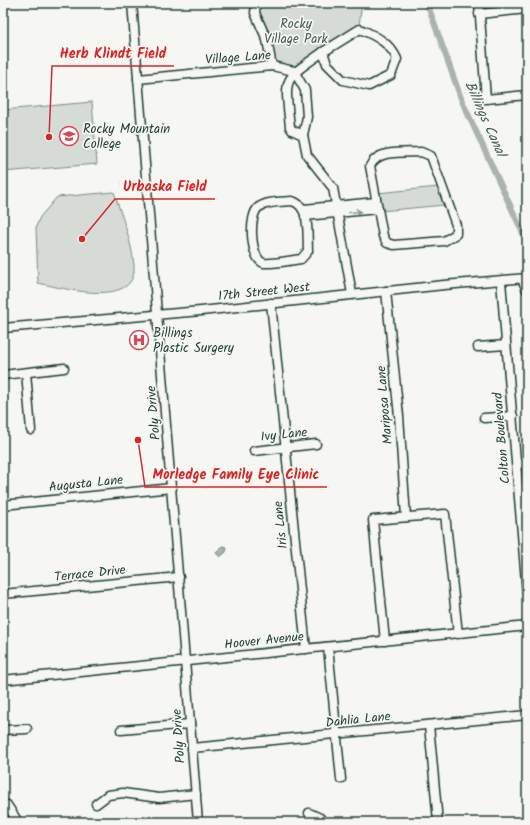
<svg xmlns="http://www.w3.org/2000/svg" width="530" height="825" font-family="Kalam,sans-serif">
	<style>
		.green { fill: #d6dbd6; stroke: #7a8c85 }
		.water { fill: #aab3ae; stroke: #72847d }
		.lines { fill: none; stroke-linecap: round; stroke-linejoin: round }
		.canal { stroke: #aab3ae; stroke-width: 6 }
		.minor-casing { stroke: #1f3d34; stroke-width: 11 }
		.minor { stroke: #f6f6f2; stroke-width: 8 }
		.oneway { stroke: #8a9a93 }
		.labels { text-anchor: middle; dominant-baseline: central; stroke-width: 3.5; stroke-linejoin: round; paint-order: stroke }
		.park-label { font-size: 13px; fill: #445d54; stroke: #f6f6f2 }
		.street-label { font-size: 13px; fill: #1f3d34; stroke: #f6f6f2 }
		.poi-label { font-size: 13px; fill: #1f3d34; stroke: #f6f6f2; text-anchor: start }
		.water-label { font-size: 14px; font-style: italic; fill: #425a52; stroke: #f6f6f2 }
		.leader { fill: none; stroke: #d62828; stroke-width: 1.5 }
		.callout-dot { fill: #d62828; stroke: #f6f6f2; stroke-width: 1.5 }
		.callout-label { font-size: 14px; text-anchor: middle; font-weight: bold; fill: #d62828; stroke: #f6f6f2; stroke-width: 3.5; stroke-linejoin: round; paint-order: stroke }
	</style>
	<rect width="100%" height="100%" fill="#f6f6f2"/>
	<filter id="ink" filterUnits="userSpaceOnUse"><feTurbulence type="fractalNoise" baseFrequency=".025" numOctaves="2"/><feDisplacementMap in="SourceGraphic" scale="8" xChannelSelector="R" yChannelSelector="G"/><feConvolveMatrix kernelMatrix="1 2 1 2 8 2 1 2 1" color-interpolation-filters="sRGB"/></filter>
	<g filter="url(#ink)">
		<g class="green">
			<path d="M259,3H362L359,25L315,53L297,67L274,61L259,15Z"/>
			<path d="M92,102L97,164L3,172V110Z"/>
			<path d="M438,187L444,205L381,211L377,193Z"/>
			<path d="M114,192C121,215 132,241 134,266C137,309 62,288 38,283L36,227L40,217L57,197Z"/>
		</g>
		<path class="water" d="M222,546L227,547L226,552L220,557L216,553Z"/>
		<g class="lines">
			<path class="canal" d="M427,3L462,101L527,242"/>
			<defs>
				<g id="minor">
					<path d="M132,3L198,822"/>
					<path d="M256,3L255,13L267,40L272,66"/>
					<path d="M479,3L486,99L527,95"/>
					<path d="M479,14L527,9"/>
					<path d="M360,29C376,36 390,43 397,59L391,75L369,86L343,80L327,64L323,52Z"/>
					<path d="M138,79L272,66L294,71L305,90L307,117L303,135L307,155L333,188L352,294"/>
					<path d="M303,135L292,130L290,127C285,77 281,81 323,52"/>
					<path d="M421,152L431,156L456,225V234L444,241L394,245L387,243L383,236L370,166C378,149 404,153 421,152Z"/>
					<path d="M292,201C311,206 307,236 308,251L301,259C292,260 273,264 264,263C250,260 248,214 259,207C268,201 282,202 292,201Z"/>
					<path d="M304,209L376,202"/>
					<path d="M305,216L378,209"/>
					<path d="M522,279L527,290"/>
					<path d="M501,281L527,594"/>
					<path d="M386,291L399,416L406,517"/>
					<path d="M271,303L306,649"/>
					<path d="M3,328L201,311L444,285L527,278"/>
					<path d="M478,347L506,345"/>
					<path d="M26,373L31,430"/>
					<path d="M3,375L64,368"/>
					<path d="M484,418L513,416"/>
					<path d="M254,451L316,444"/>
					<path d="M517,464L527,463"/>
					<path d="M3,505L172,488"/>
					<path d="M3,594L179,577"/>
					<path d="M385,641L373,520L445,514L458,634"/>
					<path d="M328,647L341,779"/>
					<path d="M3,680L527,626"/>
					<path d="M429,725L438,822"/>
					<path d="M3,730L27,729"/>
					<path d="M121,730L190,724"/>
					<path d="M192,748L527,715"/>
					<path d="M96,804L108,795L123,793L159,798L196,794"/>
					<path d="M7,805L18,822"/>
					<path d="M309,813L320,818V822"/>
				</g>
			</defs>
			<use href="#minor" class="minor-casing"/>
			<use href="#minor" class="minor"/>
		</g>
		<defs><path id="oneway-shaft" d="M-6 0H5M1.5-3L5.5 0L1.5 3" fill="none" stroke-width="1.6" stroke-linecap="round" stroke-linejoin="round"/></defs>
		<use class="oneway" href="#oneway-shaft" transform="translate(355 212) rotate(-5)"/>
	</g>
	<defs>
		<symbol id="university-ring" viewBox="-11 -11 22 22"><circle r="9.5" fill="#f6f6f2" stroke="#d1495b" stroke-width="1.5"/><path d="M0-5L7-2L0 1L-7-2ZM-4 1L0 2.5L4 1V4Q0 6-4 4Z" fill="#d1495b"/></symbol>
		<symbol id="hospital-ring" viewBox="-11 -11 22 22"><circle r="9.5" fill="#f6f6f2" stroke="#d1495b" stroke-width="1.5"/><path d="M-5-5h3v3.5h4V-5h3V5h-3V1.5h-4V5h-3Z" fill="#d1495b"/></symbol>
	</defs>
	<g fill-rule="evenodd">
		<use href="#university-ring" x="58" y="125" width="22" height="22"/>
		<use href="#hospital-ring" x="128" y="329" width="22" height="22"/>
	</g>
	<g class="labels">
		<g class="park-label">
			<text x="296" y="24">Rocky<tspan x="296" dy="15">Village Park</tspan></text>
		</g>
		<g class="street-label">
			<text transform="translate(238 58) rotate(-4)">Village Lane</text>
			<text transform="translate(264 292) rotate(-6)">17th Street West</text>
			<text transform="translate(385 405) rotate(-95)">Mariposa Lane</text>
			<text transform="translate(154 413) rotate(-95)">Poly Drive</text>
			<text transform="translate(284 435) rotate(-6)">Ivy Lane</text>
			<text transform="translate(502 438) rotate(-95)">Colton Boulevard</text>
			<text transform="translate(86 484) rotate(-6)">Augusta Lane</text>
			<text transform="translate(281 525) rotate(-96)">Iris Lane</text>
			<text transform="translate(90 574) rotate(-6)">Terrace Drive</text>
			<text transform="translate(264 641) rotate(-6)">Hoover Avenue</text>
			<text transform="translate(358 720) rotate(-6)">Dahlia Lane</text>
			<text transform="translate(179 736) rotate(-94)">Poly Drive</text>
		</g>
		<g class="poi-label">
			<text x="83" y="129">Rocky Mountain<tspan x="83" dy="15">College</tspan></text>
			<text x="153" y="333">Billings<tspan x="153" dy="15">Plastic Surgery</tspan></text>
		</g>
		<g class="water-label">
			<text transform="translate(485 119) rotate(66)">Billings Canal</text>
		</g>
	</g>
	<path class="leader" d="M49 137L52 66H174M82 239L115 199H215M138 440L145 487H327"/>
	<g class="callout-dot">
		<circle cx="49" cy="137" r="4"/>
		<circle cx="82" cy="239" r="4"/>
		<circle cx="138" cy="440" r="4"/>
	</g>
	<g class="callout-label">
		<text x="113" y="58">Herb Klindt Field</text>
		<text x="165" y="191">Urbaska Field</text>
		<text x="236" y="479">Morledge Family Eye Clinic</text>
	</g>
	<rect width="530" height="825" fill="none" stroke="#f6f6f2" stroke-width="16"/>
	<rect x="8" y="8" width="514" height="809" fill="none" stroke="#1f3d34" stroke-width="1.5" filter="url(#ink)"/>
</svg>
